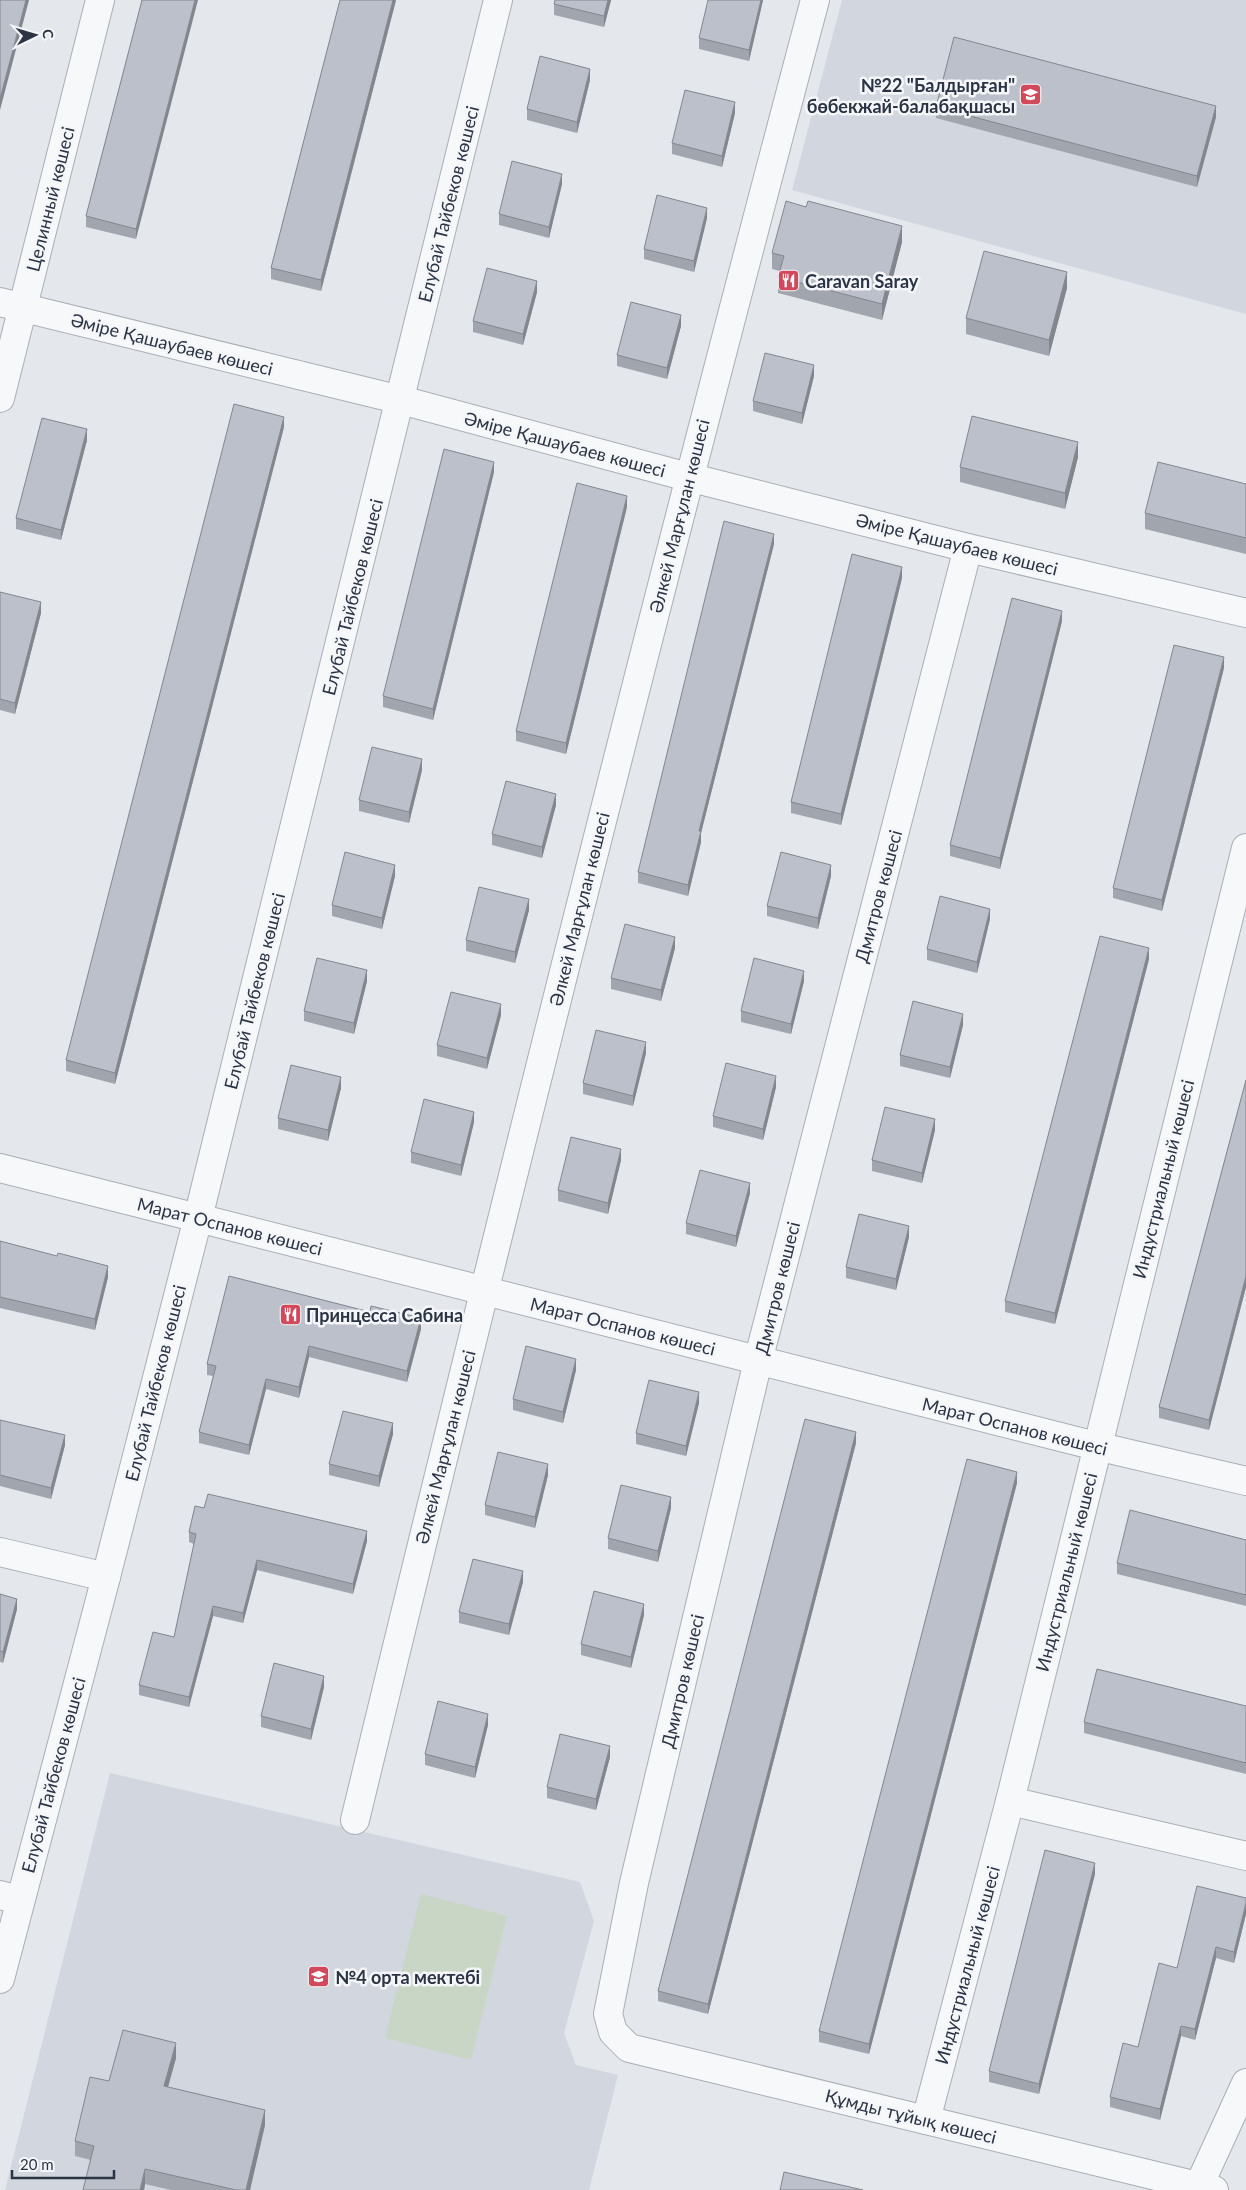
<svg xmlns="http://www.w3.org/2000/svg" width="1246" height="2190" font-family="Lato,sans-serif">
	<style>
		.built { fill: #d2d6de }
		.green { fill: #c9d6c5 }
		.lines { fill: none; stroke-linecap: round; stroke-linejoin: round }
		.minor-casing { stroke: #a9aeb7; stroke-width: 30 }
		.tertiary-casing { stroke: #a9aeb7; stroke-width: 30 }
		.minor { stroke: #f7f8fa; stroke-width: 28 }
		.tertiary { stroke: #f7f8fa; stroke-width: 28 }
		.wall { fill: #a1a5ae }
		.shaded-wall { fill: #83868d }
		.building { fill: #bbc0ca; stroke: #83868d }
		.labels { text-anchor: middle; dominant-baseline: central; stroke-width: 5; stroke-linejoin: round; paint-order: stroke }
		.poi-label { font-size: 18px; font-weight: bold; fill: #2b3445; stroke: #f4f6f9; text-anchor: start }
		.street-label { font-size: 18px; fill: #2b3445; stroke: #f4f6f9 }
	</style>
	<rect width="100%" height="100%" fill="#e4e7ec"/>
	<g class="built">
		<path d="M842,0H1246V314L792,190Z"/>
		<path d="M110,1773L580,1882L594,1921L564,2033L576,2065L618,2075L589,2190H5Z"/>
	</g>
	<path class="green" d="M421,1894L507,1916L471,2060L385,2038Z"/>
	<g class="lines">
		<defs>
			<g id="minor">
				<path d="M0,302L401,400L688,477L968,548L1246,613"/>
				<path d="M0,398L100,0"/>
				<path d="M968,548L758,1361L634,1883L608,2014L613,2032L629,2048L1214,2190"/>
				<path d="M198,1218L1096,1446L1246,1481"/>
				<path d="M0,1552L106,1577"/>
				<path d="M1010,1801L1246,1856"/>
				<path d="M355,1820C502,1212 654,605 815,0"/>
				<path d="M0,1895L20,1900"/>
				<path d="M926,2120L1010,1801L1246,848"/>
				<path d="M1197,2190L1246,2083"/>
			</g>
			<g id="tertiary">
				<path d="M0,1168L198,1218"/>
				<path d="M0,1979L106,1577L198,1218L498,0"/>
			</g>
		</defs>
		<use href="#minor" class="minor-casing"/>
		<use href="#tertiary" class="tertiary-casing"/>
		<use href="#minor" class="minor"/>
		<use href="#tertiary" class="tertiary"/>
	</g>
	<g class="wall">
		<path d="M142,0L136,239L86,227V216Z"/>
		<path d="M340,0H396L321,291L271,279V268Z"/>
		<path d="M555,0H611L604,27L554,15V4Z"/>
		<path d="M763,0L749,61L699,49V38Z"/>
		<path d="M590,80L577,133L527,120V109Z"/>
		<path d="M936,107L1216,117L1197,187L936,118Z"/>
		<path d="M735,113L722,167L672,154V143Z"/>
		<path d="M562,184L549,238L499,225V214Z"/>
		<path d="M707,218L694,272L644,259V249Z"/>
		<path d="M902,242L882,320L778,293V277L780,271L772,269V253Z"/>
		<path d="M1067,288L1049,356L966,334V318Z"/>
		<path d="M537,292L523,345L473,332V321Z"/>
		<path d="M681,326L667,379L617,366V355Z"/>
		<path d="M814,376L802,424L753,411V401Z"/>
		<path d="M284,427L115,1084L66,1071V1060Z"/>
		<path d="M87,440L61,540L16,529V518Z"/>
		<path d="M1078,457L1065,509L960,482V467Z"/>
		<path d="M494,472L433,720L383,707V696Z"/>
		<path d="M1246,484V554L1145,529V513Z"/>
		<path d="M627,507L566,754L516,741V731Z"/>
		<path d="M774,544L701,833V842L688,896L638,883V872Z"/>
		<path d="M902,578L841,825L791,813V802Z"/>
		<path d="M0,592L41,613L15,714L0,710Z"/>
		<path d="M1062,621L1000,869L950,856V845Z"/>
		<path d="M1224,668L1162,911L1113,898V888Z"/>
		<path d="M422,770L409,823L359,811V800Z"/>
		<path d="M556,805L542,858L492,845V834Z"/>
		<path d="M395,876L382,929L332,916V905Z"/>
		<path d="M831,876L818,929L767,916V906Z"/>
		<path d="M529,910L515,963L466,951V940Z"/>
		<path d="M990,919L977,973L927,960V949Z"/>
		<path d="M675,948L661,1001L611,989V978Z"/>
		<path d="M1149,959L1055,1324L1005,1312V1301Z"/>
		<path d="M367,981L354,1034L304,1021V1011Z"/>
		<path d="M804,981L791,1034L741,1022V1011Z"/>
		<path d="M501,1015L487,1069L437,1056V1045Z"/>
		<path d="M963,1025L950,1078L900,1066V1055Z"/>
		<path d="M646,1053L633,1106L583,1094V1083Z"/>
		<path d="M1246,1080V1287L1209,1430L1159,1418V1407Z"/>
		<path d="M776,1087L763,1140L713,1127V1116Z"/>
		<path d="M341,1088L328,1141L278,1129V1118Z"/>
		<path d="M474,1122L461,1176L411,1163V1152Z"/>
		<path d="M935,1130L922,1183L872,1171V1160Z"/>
		<path d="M621,1160L608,1214L558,1201V1190Z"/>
		<path d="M750,1193L736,1247L686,1234V1223Z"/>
		<path d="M909,1237L896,1290L846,1278V1267Z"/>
		<path d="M0,1241L108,1277L95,1330L0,1308Z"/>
		<path d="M229,1276L421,1329L407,1382L309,1357L299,1398L266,1389L249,1455L199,1443V1432L213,1376L207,1375V1364Z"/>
		<path d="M576,1370L563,1423L513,1410V1399Z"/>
		<path d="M699,1403L686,1456L636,1444V1433Z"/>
		<path d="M0,1420L65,1445L51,1499L0,1486Z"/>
		<path d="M393,1434L379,1487L329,1475V1464Z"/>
		<path d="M856,1443L708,2014L658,2001V1991Z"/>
		<path d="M548,1475L535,1528L485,1515V1505Z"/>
		<path d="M1017,1483L869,2054L819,2042V2031Z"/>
		<path d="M671,1508L658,1562L608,1549V1538Z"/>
		<path d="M189,1532L367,1541L353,1594L257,1570L243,1623L213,1616L189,1707L139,1695V1685L174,1637L194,1544L189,1542Z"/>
		<path d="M1246,1540V1606L1117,1574V1563Z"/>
		<path d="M523,1582L509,1635L459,1623V1612Z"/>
		<path d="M0,1594L17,1609L3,1663L0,1662Z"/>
		<path d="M644,1615L631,1668L581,1655V1644Z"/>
		<path d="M324,1687L311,1740L261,1727V1716Z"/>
		<path d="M1246,1706V1774L1084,1733V1722Z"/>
		<path d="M488,1725L475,1778L425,1765V1754Z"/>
		<path d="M610,1757L596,1810L547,1798V1787Z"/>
		<path d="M1095,1874L1039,2094L989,2082V2071Z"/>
		<path d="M1246,1898V1914L1234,1963L1216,1958L1195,2040L1181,2036L1160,2120L1110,2107V2097L1138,2047L1177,1968Z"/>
		<path d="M176,2058L168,2087L265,2125L250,2190H171L145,2184L144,2190H83L91,2160L75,2156V2141L109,2081Z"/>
	</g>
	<g class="shaded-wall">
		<path d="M26,0H29L0,110V99Z"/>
		<path d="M195,0H198L136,239V229Z"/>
		<path d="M393,0H396L321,291V280Z"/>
		<path d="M608,0H611L604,27V16Z"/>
		<path d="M761,0H763L749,61V50Z"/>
		<path d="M590,69V80L577,133V122Z"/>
		<path d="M735,102V113L722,167V156Z"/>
		<path d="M1216,106V117L1197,187V176Z"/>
		<path d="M562,174V184L549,238V227Z"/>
		<path d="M707,208V218L694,272V261Z"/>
		<path d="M902,226V242L882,320V304Z"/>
		<path d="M1067,272V288L1049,356V340Z"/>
		<path d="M537,281V292L523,345V334Z"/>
		<path d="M681,315V326L667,379V368Z"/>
		<path d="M814,365V376L802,424V413Z"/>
		<path d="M284,417V427L115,1084V1073Z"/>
		<path d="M87,429V440L61,540V530Z"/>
		<path d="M1078,442V457L1065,509V493Z"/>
		<path d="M494,462V472L433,720V709Z"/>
		<path d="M627,496V507L566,754V743Z"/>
		<path d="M774,534V544L701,833V842L688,896V885L699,831Z"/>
		<path d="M902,567V578L841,825V814Z"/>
		<path d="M41,602V613L15,714V703Z"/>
		<path d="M1062,611V621L1000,869V858Z"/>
		<path d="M1224,657V668L1162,911V900Z"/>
		<path d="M422,759V770L409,823V812Z"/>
		<path d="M556,794V805L542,858V847Z"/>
		<path d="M395,865V876L382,929V918Z"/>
		<path d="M831,865V876L818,929V918Z"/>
		<path d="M529,899V910L515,963V952Z"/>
		<path d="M990,909V919L977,973V962Z"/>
		<path d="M675,937V948L661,1001V990Z"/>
		<path d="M1149,948V959L1055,1324V1313Z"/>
		<path d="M367,970V981L354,1034V1023Z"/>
		<path d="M804,971V981L791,1034V1024Z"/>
		<path d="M501,1004V1015L487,1069V1058Z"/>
		<path d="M963,1014V1025L950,1078V1067Z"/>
		<path d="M646,1042V1053L633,1106V1096Z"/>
		<path d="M776,1076V1087L763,1140V1129Z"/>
		<path d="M341,1077V1088L328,1141V1130Z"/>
		<path d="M474,1112V1122L461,1176V1165Z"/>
		<path d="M935,1119V1130L922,1183V1173Z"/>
		<path d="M621,1149V1160L608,1214V1203Z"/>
		<path d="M750,1183V1193L736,1247V1236Z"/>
		<path d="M909,1226V1237L896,1290V1279Z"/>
		<path d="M108,1266V1277L95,1330V1319Z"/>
		<path d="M1246,1276V1287L1209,1430V1420Z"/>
		<path d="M421,1318V1329L407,1382V1371Z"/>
		<path d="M309,1346V1357L299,1398V1387Z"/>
		<path d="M576,1359V1370L563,1423V1412Z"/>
		<path d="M266,1379V1389L249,1455V1445Z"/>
		<path d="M699,1392V1403L686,1456V1446Z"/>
		<path d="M393,1423V1434L379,1487V1476Z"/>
		<path d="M856,1432V1443L708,2014V2004Z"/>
		<path d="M65,1435V1445L51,1499V1488Z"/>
		<path d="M548,1464V1475L535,1528V1517Z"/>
		<path d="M1017,1472V1483L869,2054V2044Z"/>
		<path d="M671,1497V1508L658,1562V1551Z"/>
		<path d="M367,1531V1541L353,1594V1584Z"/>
		<path d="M257,1560V1570L243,1623V1613Z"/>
		<path d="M523,1571V1582L509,1635V1624Z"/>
		<path d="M17,1599V1609L3,1663V1652Z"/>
		<path d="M644,1604V1615L631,1668V1657Z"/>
		<path d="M213,1606V1616L189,1707V1697Z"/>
		<path d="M324,1676V1687L311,1740V1729Z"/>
		<path d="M488,1714V1725L475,1778V1767Z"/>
		<path d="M610,1746V1757L596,1810V1799Z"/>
		<path d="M1095,1863V1874L1039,2094V2084Z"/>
		<path d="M1246,1903V1914L1234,1963V1952Z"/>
		<path d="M1216,1947V1958L1195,2040V2029Z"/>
		<path d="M1181,2026V2036L1160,2120V2109Z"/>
		<path d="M176,2043V2058L164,2101V2086Z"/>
		<path d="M265,2110V2125L250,2190H246Z"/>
		<path d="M145,2169V2184L144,2190H140Z"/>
	</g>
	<g class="building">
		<path d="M0,0H26L0,99Z"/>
		<path d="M142,0H195L136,229L86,216Z"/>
		<path d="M340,0H393L321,280L271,268Z"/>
		<path d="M555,0H608L604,16L554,4Z"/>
		<path d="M708,0H761L749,50L699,38Z"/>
		<path d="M954,37L1216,106L1197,176L936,107Z"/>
		<path d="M540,56L590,69L577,122L527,109Z"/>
		<path d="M685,90L735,102L722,156L672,143Z"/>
		<path d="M512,161L562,174L549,227L499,214Z"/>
		<path d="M657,195L707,208L694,261L644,249Z"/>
		<path d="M786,201L806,207L808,201L902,226L882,304L778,277L784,256L772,253Z"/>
		<path d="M984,251L1067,272L1049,340L966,318Z"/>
		<path d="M487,268L537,281L523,334L473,321Z"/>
		<path d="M631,302L681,315L667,368L617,355Z"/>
		<path d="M765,353L814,365L802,413L753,401Z"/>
		<path d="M234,404L284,417L115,1073L66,1060Z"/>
		<path d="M972,416L1078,442L1065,493L960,467Z"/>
		<path d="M42,418L87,429L61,530L16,518Z"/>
		<path d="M444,449L494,462L433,709L383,696Z"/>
		<path d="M1158,462L1246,484V538L1145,513Z"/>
		<path d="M577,483L627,496L566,743L516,731Z"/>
		<path d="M724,521L774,534L699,831H701L688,885L638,872Z"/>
		<path d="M852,554L902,567L841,814L791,802Z"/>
		<path d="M0,592L41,602L15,703L0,699Z"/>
		<path d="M1012,598L1062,611L1000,858L950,845Z"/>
		<path d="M1174,645L1224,657L1162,900L1113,888Z"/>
		<path d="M372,747L422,759L409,812L359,800Z"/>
		<path d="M506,781L556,794L542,847L492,834Z"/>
		<path d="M345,852L395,865L382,918L332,905Z"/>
		<path d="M781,852L831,865L818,918L767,906Z"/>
		<path d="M479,887L529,899L515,952L466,940Z"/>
		<path d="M940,896L990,909L977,962L927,949Z"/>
		<path d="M625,924L675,937L661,990L611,978Z"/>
		<path d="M1100,936L1149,948L1055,1313L1005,1301Z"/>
		<path d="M317,958L367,970L354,1023L304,1011Z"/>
		<path d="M754,958L804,971L791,1024L741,1011Z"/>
		<path d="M451,992L501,1004L487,1058L437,1045Z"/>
		<path d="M913,1001L963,1014L950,1067L900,1055Z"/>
		<path d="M596,1030L646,1042L633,1096L583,1083Z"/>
		<path d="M726,1063L776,1076L763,1129L713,1116Z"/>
		<path d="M291,1065L341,1077L328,1130L278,1118Z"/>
		<path d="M1246,1080V1276L1209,1420L1159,1407Z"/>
		<path d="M424,1099L474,1112L461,1165L411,1152Z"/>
		<path d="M885,1107L935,1119L922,1173L872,1160Z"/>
		<path d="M571,1137L621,1149L608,1203L558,1190Z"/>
		<path d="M700,1170L750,1183L736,1236L686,1223Z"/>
		<path d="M859,1214L909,1226L896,1279L846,1267Z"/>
		<path d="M0,1241L57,1256L58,1253L108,1266L95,1319L0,1297Z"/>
		<path d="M229,1276L370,1312L371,1306L421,1318L407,1371L309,1346L299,1387L266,1379L249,1445L199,1432L216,1366L207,1364Z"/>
		<path d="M526,1346L576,1359L563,1412L513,1399Z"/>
		<path d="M649,1380L699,1392L686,1446L636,1433Z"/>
		<path d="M343,1411L393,1423L379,1476L329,1464Z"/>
		<path d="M805,1419L856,1432L708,2004L658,1991Z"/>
		<path d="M0,1420L65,1435L51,1488L0,1475Z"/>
		<path d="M498,1452L548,1464L535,1517L485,1505Z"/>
		<path d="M967,1459L1017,1472L869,2044L819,2031Z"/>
		<path d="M621,1485L671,1497L658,1551L608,1538Z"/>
		<path d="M208,1494L367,1531L353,1584L257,1560L243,1613L213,1606L189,1697L139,1685L153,1632L174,1637L196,1534L189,1532L195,1506L204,1508Z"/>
		<path d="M1130,1510L1246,1540V1595L1117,1563Z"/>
		<path d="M473,1559L523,1571L509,1624L459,1612Z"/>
		<path d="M594,1591L644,1604L631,1657L581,1644Z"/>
		<path d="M0,1594L17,1599L3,1652L0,1651Z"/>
		<path d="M274,1663L324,1676L311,1729L261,1716Z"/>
		<path d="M1097,1669L1246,1706V1763L1084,1722Z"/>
		<path d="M438,1701L488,1714L475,1767L425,1754Z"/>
		<path d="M560,1734L610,1746L596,1799L547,1787Z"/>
		<path d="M1045,1850L1095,1863L1039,2084L989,2071Z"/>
		<path d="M1197,1886L1246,1898V1903L1234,1952L1216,1947L1195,2029L1181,2026L1160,2109L1110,2097L1123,2043L1138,2047L1159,1963L1177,1968Z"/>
		<path d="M123,2030L176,2043L164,2086L265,2110L246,2190H236L145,2169L140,2190H83L94,2146L75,2141L90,2077L109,2081Z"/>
		<path d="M784,2172L863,2190H780Z"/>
	</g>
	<defs>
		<symbol id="school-square" viewBox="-11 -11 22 22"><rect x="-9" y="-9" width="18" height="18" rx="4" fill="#d1495b" stroke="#f4f6f9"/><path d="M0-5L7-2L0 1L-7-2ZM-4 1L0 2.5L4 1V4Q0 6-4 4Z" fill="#fff"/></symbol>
		<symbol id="restaurant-square" viewBox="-11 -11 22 22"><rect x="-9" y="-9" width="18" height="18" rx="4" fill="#d1495b" stroke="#f4f6f9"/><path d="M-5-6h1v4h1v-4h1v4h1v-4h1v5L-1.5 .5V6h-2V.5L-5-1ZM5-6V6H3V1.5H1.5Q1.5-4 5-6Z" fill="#fff"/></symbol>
	</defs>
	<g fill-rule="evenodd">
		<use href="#school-square" x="1018" y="82" width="25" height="25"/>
		<use href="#restaurant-square" x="776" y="268" width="25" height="25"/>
		<use href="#restaurant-square" x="278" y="1302" width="25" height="25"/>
		<use href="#school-square" x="306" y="1964" width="25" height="25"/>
	</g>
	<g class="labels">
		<g class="poi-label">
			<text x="1015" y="85" text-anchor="end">№22 "Балдырған"<tspan x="1015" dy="21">бөбекжай-балабақшасы</tspan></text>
			<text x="805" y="281">Caravan Saray</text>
			<text x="306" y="1315">Принцесса Сабина</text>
			<text x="335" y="1977">№4 орта мектебі</text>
		</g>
		<g class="street-label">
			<text transform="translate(50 199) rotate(-76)">Целинный көшесі</text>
			<text transform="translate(448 204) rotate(-76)">Елубай Тайбеков көшесі</text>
			<text transform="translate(172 344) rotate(14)">Әміре Қашаубаев көшесі</text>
			<text transform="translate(565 444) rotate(15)">Әміре Қашаубаев көшесі</text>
			<text transform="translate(679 516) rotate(-76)">Әлкей Марғұлан көшесі</text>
			<text transform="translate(957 544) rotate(14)">Әміре Қашаубаев көшесі</text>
			<text transform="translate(352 597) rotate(-76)">Елубай Тайбеков көшесі</text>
			<text transform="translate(878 896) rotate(-75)">Дмитров көшесі</text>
			<text transform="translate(579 909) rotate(-76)">Әлкей Марғұлан көшесі</text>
			<text transform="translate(254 991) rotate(-76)">Елубай Тайбеков көшесі</text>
			<text transform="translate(1163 1179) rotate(-76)">Индустриальный көшесі</text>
			<text transform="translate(230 1226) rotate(14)">Марат Оспанов көшесі</text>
			<text transform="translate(777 1288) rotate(-76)">Дмитров көшесі</text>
			<text transform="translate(623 1326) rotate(14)">Марат Оспанов көшесі</text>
			<text transform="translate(155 1383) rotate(-76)">Елубай Тайбеков көшесі</text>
			<text transform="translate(1015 1426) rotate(14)">Марат Оспанов көшесі</text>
			<text transform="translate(445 1447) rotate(-76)">Әлкей Марғұлан көшесі</text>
			<text transform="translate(1066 1572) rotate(-76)">Индустриальный көшесі</text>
			<text transform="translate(682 1681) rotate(-77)">Дмитров көшесі</text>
			<text transform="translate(53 1775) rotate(-75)">Елубай Тайбеков көшесі</text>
			<text transform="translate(967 1965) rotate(-75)">Индустриальный көшесі</text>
			<text transform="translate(911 2116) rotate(14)">Құмды тұйық көшесі</text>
		</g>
	</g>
	<g transform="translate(35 35) rotate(85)" stroke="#f4f6f9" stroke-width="4" paint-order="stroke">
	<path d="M0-4L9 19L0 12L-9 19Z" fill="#2b3445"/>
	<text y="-8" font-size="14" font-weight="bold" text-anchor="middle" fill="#2b3445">С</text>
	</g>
	<path d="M12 2170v8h102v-8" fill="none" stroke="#2b3445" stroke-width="2.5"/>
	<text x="20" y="2170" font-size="15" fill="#2b3445" stroke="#f4f6f9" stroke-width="4" paint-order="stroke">20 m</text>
</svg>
